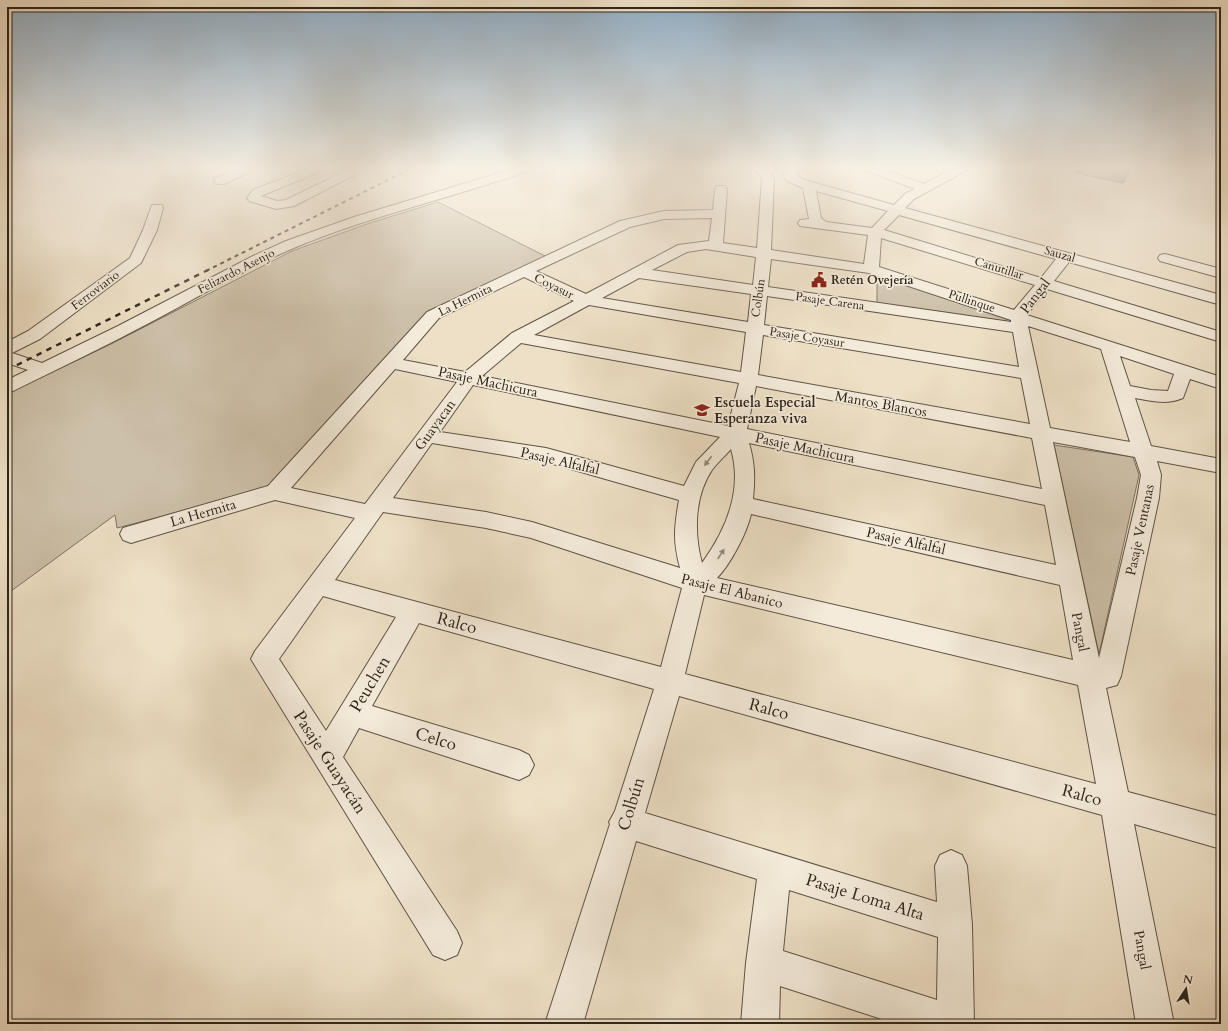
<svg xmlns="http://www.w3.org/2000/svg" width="1228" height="1031" font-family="Cardo,serif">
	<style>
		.green { fill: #cdc0a9; stroke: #7e7262 }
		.building { fill: #928674; stroke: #2e251b }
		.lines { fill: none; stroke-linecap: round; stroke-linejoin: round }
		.minor-casing { stroke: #5e5446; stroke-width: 2 }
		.minor { fill: #f4ebda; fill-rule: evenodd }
		.rail-far1 { stroke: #2e251b; stroke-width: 2; stroke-dasharray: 4 4; stroke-linecap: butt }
		.rail { stroke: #2e251b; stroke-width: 2.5; stroke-dasharray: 5.5 5.5; stroke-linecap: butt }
		.oneway { fill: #91887a }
		.labels { text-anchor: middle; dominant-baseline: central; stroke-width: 3.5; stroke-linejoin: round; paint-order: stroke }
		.far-street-label { font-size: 12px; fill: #2e251b; stroke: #f4ebda }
		.far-poi-label { font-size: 12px; font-weight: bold; fill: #2e251b; stroke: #f4ebda; text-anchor: start }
		.street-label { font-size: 14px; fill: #2e251b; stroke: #f4ebda }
		.poi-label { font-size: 14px; font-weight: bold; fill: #2e251b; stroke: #f4ebda; text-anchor: start }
		.near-street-label { font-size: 17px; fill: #2e251b; stroke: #f4ebda }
	</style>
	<rect width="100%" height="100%" fill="#eee0c6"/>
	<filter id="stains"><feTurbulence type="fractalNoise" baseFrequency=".005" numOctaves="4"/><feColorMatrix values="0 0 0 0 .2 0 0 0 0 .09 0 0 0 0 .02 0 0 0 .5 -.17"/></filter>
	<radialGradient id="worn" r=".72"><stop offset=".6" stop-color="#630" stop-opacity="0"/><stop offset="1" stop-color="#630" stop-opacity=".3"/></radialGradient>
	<g class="green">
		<path d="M438,202L547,257L433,313L270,488L117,528L115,515L7,594V394L111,344L292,251L367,224Z"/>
		<path d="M877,275L1006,316V322L877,303Z"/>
		<path d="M1054,445L1133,457L1139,475L1099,654Z"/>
	</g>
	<path class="building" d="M1077,167H1132L1123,183L1076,173Z"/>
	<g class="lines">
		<defs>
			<g id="minor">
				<path d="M242,167H258L256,169L224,184H216L214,181L216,178Z"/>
				<path d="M312,167H328L326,169L261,196L277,201L286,200L353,167H368L366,169L294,206L276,209L249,201L247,198L253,190Z"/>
				<path d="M519,167H536L534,169C455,197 373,215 296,247C246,268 199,297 151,322C106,346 59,368 13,391L7,393V380L28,370L7,363V342L28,331L130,258L143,230L152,205H162L163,208L157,230L141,263L40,339L12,353L42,363L118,326L253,256L286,241L354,217Z"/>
				<path d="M750,167C762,167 769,167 774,179L771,250L864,264L868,235L800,226L798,223L800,220L809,219L803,188L787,181L783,174C788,165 799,167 808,167L806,169L795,174L804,180L894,205L906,193L915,189L862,169L860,167H877L924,184L956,167H971L969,169L914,199L905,208L1221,295V305L1069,262L1054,281L1221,332V342L1047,289L1027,315L1221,377V389L1190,379L1183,398C1167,405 1151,401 1135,398L1151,446L1221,459V473L1157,461L1161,475L1159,498L1121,676L1117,685L1106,688L1128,792L1221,817V849L1134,824L1174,1024H1136L1102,815L679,696L645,813L937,902L935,866L940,855L951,850L962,855L967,866L972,925L974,1024H897L780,986L779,1024H741L746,963L757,879L636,841L583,1024H545L610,824L609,822L615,811L654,689L419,623L372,706L519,750L529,755L534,765L529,775L519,780L359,728L343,757L457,931L462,943L457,955L445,960L433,955L251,659L255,651L355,518L275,500L131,543L123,540L120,534L123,528L268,486L427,312L620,221L664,211L713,210L715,189L717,186H725L727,189L723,243L757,248L762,179L761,176ZM816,191L888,211L872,228L826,222L821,218ZM899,215L1056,259L1041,278L884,230ZM712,218L709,241L678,245L586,294L536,271L630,227L664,219ZM881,238L1035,285L1014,310L879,267ZM706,249L756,257L753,285L652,270L687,252ZM771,259L869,273L1011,320V322L768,287ZM524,277L574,301L512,333L465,372L403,360L439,318ZM639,278L751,294L748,322L602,298ZM767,296L1013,332L1019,367L764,325ZM589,305L746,332L741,372L534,335ZM1028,326L1101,349L1130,442L1050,428ZM763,335L1021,378L1030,424L758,375ZM521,343L739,383L728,426L482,376ZM1120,356L1174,374L1168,391L1151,390L1130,386ZM395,369L457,382L365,504L291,488ZM473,385L720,437L696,462L684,486L546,448L440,432ZM756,386L1032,438L1042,489L747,429ZM1053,442L1135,457L1141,475L1137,498L1099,658ZM432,443L546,462L679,500C674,528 673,541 680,568L532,522L486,512L393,498ZM749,443L1045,505L1056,565L753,499C755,477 755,464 749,443ZM731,449C743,490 726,530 702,563C694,534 694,497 712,470C717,463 725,456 731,449ZM383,512L486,528L531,538L682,588L661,667L335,580ZM751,514L1060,585L1073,660L717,578C730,565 747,533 751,514ZM704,595L1078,685L1096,784L685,674ZM323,596L396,617L326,731L279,659ZM789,890L938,937L937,1000L783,951Z"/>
				<path d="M1165,254L1221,269V278L1160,261L1158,258L1160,255Z"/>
			</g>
		</defs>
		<use href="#minor" class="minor-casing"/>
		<use href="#minor" class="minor"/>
		<path class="rail-far1" d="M206,271L414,167"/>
		<path class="rail" d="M7,370L208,270"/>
	</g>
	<defs><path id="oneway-solid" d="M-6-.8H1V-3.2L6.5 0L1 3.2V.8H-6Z"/></defs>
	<g class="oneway">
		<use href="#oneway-solid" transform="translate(708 461) rotate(127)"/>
		<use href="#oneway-solid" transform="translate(721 554) rotate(-57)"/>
	</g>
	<linearGradient id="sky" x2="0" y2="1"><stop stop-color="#90acc3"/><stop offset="0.54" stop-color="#f7f1e5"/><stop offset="1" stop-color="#f7f1e5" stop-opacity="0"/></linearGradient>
	<rect width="1228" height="311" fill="url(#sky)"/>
	<defs>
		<symbol id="civic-bare" viewBox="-9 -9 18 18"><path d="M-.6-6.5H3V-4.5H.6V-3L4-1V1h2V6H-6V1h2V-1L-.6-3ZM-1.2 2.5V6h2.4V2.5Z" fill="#8f2418" stroke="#f4ebda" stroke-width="2.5" paint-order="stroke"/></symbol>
		<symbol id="school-bare" viewBox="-9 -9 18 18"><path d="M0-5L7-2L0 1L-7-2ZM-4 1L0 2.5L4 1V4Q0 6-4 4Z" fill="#8f2418" stroke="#f4ebda" stroke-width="2.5" paint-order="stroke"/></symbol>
	</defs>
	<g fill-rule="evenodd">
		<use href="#civic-bare" x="808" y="269" width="22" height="22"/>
		<use href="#school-bare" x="691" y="399" width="22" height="22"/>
	</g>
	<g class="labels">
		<g class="far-street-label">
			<text transform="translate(1060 254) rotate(16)">Sauzal</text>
			<text transform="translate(999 268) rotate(17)">Canutillar</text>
			<text transform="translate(236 271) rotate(-27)">Felizardo Asenjo</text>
			<text transform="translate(554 286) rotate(26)">Coyasur</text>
			<text transform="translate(95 290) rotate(-37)">Ferroviario</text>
			<text transform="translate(758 298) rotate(-82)">Colbún</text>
			<text transform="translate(465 300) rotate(-26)">La Hermita</text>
			<text transform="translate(830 301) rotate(8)">Pasaje Carena</text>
			<text transform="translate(972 301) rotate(18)">Pullinque</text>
			<text transform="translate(807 337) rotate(9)">Pasaje Coyasur</text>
		</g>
		<g class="far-poi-label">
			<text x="831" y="280">Retén Ovejería</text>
		</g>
		<g class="street-label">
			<text transform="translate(1035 296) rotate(-53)">Pangal</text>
			<text transform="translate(488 382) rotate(12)">Pasaje Machicura</text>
			<text transform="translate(881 404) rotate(10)">Mantos Blancos</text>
			<text transform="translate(435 425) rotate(-54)">Guayacan</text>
			<text transform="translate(805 448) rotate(12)">Pasaje Machicura</text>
			<text transform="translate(560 461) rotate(13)">Pasaje Alfalfal</text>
			<text transform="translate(203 513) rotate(-16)">La Hermita</text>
			<text transform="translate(1140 530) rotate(-78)">Pasaje Ventanas</text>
			<text transform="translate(906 541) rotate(13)">Pasaje Alfalfal</text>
			<text transform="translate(732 591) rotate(14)">Pasaje El Abanico</text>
			<text transform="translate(1080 632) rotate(79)">Pangal</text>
			<text transform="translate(1142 950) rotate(80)">Pangal</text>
		</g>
		<g class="poi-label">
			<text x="714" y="402">Escuela Especial<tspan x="714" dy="16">Esperanza viva</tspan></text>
		</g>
		<g class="near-street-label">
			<text transform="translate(457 623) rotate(15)">Ralco</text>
			<text transform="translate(370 684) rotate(-59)">Peuchen</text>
			<text transform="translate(769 709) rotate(15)">Ralco</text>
			<text transform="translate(436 739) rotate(17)">Celco</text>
			<text transform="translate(330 762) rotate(57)">Pasaje Guayacán</text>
			<text transform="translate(1082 795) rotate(15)">Ralco</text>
			<text transform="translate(631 804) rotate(-73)">Colbún</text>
			<text transform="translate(865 897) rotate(17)">Pasaje Loma Alta</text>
		</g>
	</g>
	<rect width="1228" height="1031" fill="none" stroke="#eee0c6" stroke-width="24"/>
	<rect x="8" y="8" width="1212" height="1015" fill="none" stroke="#2e251b" stroke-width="2"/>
	<rect x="12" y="12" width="1204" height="1007" fill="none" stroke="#2e251b"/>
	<g transform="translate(1186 989) rotate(12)" stroke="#f4ebda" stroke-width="3" paint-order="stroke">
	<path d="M0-3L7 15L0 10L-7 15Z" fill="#2e251b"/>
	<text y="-6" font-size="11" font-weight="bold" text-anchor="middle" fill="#2e251b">N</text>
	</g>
	<rect width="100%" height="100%" filter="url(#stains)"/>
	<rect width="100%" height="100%" fill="url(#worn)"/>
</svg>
